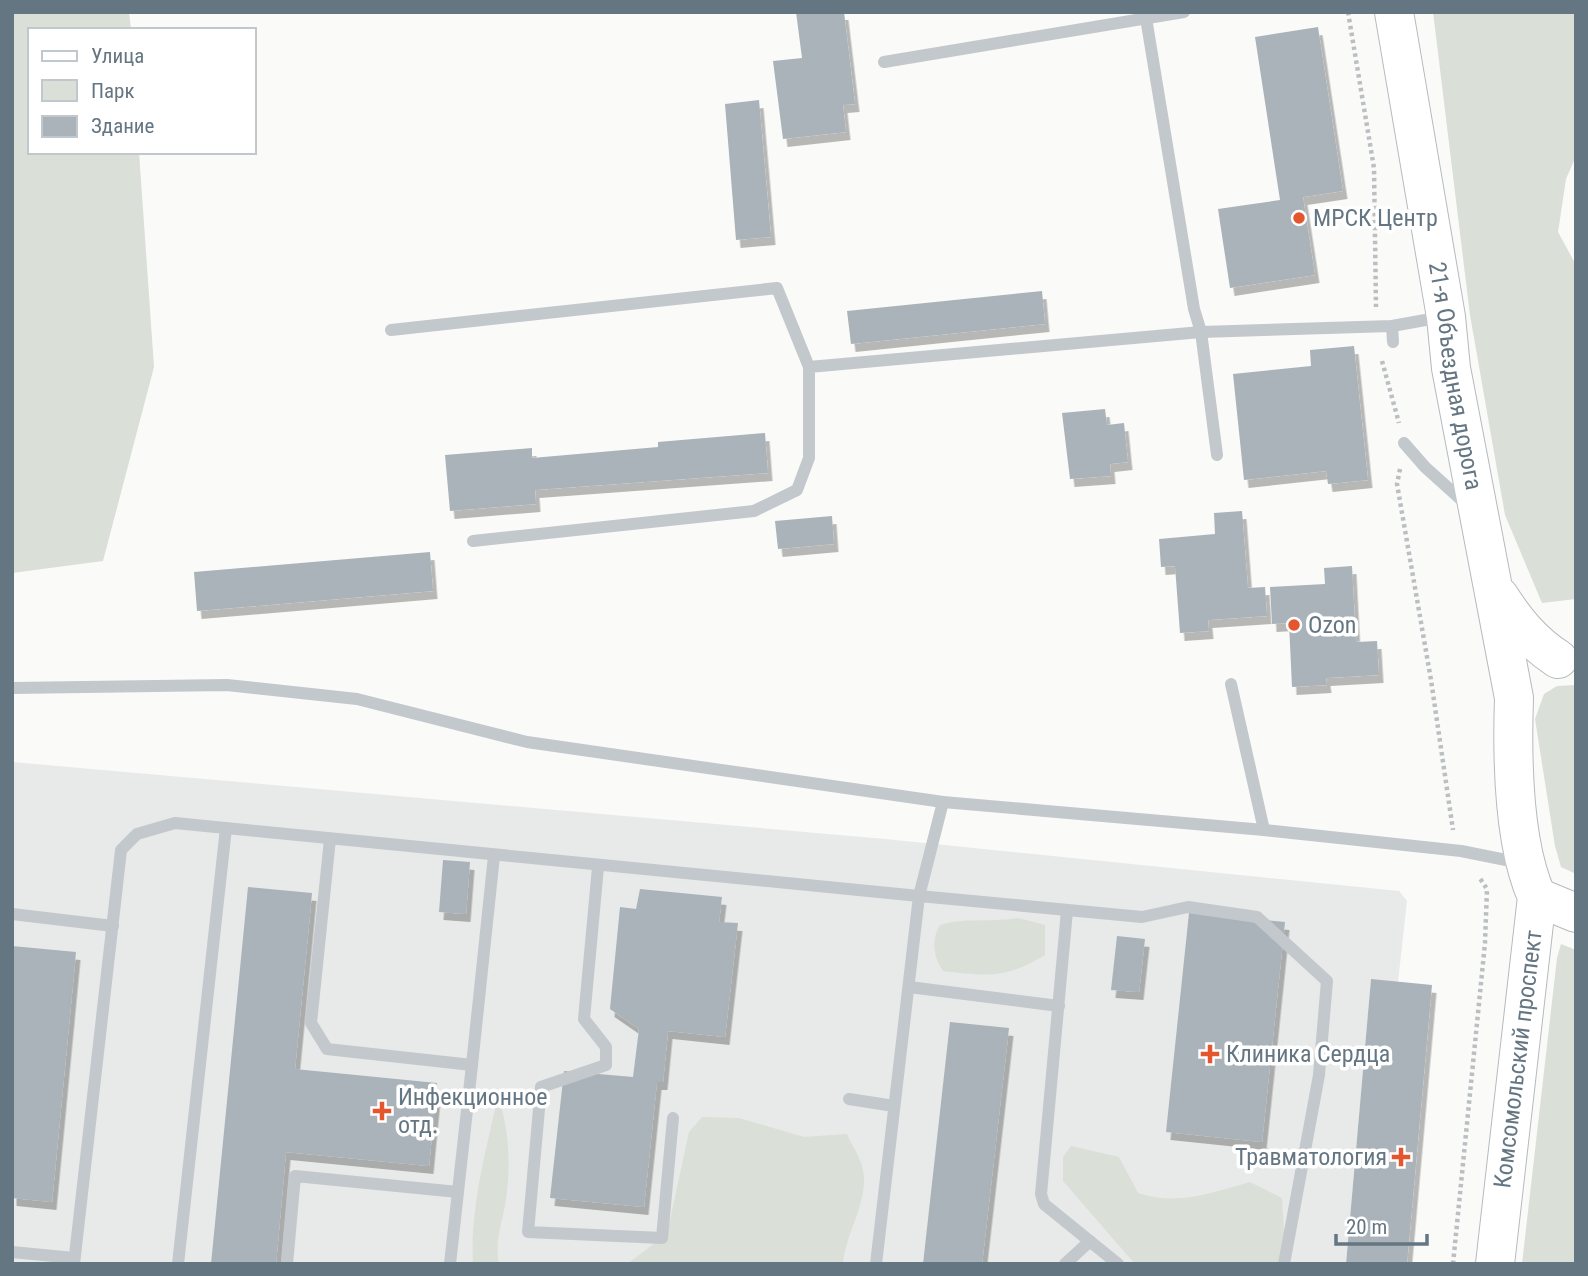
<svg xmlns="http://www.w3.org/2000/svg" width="1588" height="1276" font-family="'Roboto Condensed',sans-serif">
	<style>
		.built { fill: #e8e9e9 }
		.green { fill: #dadfd7 }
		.building { fill: #aab3b9; filter: url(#shadow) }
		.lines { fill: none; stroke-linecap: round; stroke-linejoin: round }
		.primary-casing { stroke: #b5babe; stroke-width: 40 }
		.path { stroke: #bbbfc2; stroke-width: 4.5; stroke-dasharray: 3.5 3.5; stroke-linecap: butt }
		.lane { stroke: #c3c8cc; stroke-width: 12 }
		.primary { stroke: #fff; stroke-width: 38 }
		.poi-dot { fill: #e4572e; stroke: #fff; stroke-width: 2.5 }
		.labels { text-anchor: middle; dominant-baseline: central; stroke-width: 7; stroke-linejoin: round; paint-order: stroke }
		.poi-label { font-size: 24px; fill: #657683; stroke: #fff; text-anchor: start }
		.street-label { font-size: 24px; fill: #657683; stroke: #fff }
	</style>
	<defs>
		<filter id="shadow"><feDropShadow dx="4.5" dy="8" stdDeviation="0" flood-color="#0004"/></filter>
	</defs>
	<rect width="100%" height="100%" fill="#fafaf8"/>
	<path class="built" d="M12,762L885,839L1399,891L1407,901L1398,982L1371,980L1346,1264H12Z"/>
	<g class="green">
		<path d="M12,12H129L131,30H30V152H139L154,367L103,561L12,573Z"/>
		<path d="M1433,12H1576V156L1566,179L1558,232L1576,265V599L1542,603L1505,515L1470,315Z"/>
		<path d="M1576,685V874L1561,867L1555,846L1535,719L1544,694L1557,686Z"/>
		<path d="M1018,918L1045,925V955C1005,979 988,976 943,971C933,956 931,940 940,925C966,917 989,923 1018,918Z"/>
		<path d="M1561,944L1576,950V1264H1522L1557,958Z"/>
		<path d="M498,1096C509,1130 511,1163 506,1199C503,1222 494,1240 499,1264H473C470,1207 486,1151 498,1096Z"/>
		<path d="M702,1117L739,1118L804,1137L847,1134C851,1144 858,1153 861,1163C873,1196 845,1232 843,1264H627L667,1234L689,1132Z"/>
		<path d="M1071,1146L1119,1157L1138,1193C1178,1206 1211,1193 1250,1182L1282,1198L1285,1250L1278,1264H1135L1063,1181V1157Z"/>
	</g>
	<g class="building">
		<path d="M796,12H844L855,104L843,105L846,132L783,139L773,61L802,58Z"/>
		<path d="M1318,27L1343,191L1303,197L1315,275L1230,288L1218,209L1280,200L1255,37Z"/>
		<path d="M759,100L771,237L736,240L725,104Z"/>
		<path d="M1042,291L1045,324L851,344L847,311Z"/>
		<path d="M1354,346L1368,480L1328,484L1326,471L1244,480L1233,374L1311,366L1310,350Z"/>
		<path d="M1105,409L1107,425L1124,423L1128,462L1110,464L1111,476L1070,479L1062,413Z"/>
		<path d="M765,433L768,473L535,490L536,504L450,511L445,455L532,448V458L658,447V442Z"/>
		<path d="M1242,511L1248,588L1265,587L1267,616L1208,620L1209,631L1180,633L1175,566L1161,567L1159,539L1215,534L1214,513Z"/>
		<path d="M832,516L834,544L778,549L775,521Z"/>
		<path d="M430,552L433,591L197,611L194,572Z"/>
		<path d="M1352,566L1356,642L1377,641L1379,675L1326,678L1327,685L1292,687L1289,623L1272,624L1270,587L1325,584L1324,568Z"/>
		<path d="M443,860L470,862L466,914L439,912Z"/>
		<path d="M248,887L312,893L295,1069L437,1083L429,1166L286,1152L276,1264H211Z"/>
		<path d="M640,889L722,897L719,922L738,923L725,1037L668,1031L663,1082H657L644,1207L550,1198L564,1071L633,1077L639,1029L610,1009L620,907L636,909Z"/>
		<path d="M1189,913L1285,922L1262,1142L1166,1132Z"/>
		<path d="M1117,936L1145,939L1139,992L1111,990Z"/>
		<path d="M12,946L76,952L52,1202L12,1198Z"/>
		<path d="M1371,979L1432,985L1407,1264H1346Z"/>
		<path d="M950,1022L1009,1028L982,1264H923Z"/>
	</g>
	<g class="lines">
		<defs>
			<g id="primary">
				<path id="s1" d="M1394,12L1446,317L1451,368L1514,698C1512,756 1513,844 1537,897L1495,1264"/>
				<path d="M1499,596C1516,622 1532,642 1558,659"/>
				<path d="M1537,897L1576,913"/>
			</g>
		</defs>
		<use href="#primary" class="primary-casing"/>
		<g class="path">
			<path d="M1348,12L1374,168L1376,307"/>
			<path d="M1382,361L1399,423"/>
			<path d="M1400,469L1397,484L1431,680L1453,830"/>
			<path d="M1453,1264L1485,943L1487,889L1479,877"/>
		</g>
		<g class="lane">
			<path d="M1146,18L1194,309L1201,332L1217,455"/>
			<path d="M884,62L1184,12"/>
			<path d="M1392,326L1393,342"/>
			<path d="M391,330L777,288L809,367"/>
			<path d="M1404,443L1425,467L1466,504"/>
			<path d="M473,541L754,511L797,490L809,458V367L1201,332L1392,326L1442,317"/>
			<path d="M1231,684L1264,830"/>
			<path d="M12,688L227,685L357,699L527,742L943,802L1264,830L1461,851L1521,863"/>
			<path d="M330,839L311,1023L327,1049L472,1065L494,856"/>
			<path d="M598,867L584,1019L606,1047V1065L541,1087L528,1232L662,1238L673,1118"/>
			<path d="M1067,911L1041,1194L1044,1204L1118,1264"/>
			<path d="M12,914L113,926"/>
			<path d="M909,987L1059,1006"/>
			<path d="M849,1099L894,1106"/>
			<path d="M12,1252L74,1258"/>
			<path d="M74,1264L121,850L137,834L175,823L919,896L943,802"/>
			<path d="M178,1264L226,828"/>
			<path d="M287,1264L295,1176L458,1192"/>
			<path d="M450,1264L472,1065"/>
			<path d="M876,1264L919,896L1142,917L1188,907L1257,917L1327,981L1319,1075L1284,1264"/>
			<path d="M1065,1264L1090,1241"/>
		</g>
		<use href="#primary" class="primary"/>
	</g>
	<g class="poi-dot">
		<circle cx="1299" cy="218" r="7"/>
		<circle cx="1294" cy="625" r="7"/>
		<path d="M1206.5 1043.5h7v7h7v7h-7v7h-7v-7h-7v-7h7z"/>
		<path d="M378.5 1100.5h7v7h7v7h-7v7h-7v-7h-7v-7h7z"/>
		<path d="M1397.5 1146.5h7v7h7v7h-7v7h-7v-7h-7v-7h7z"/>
	</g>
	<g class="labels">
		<g class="poi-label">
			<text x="1313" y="218">МРСК Центр</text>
			<text x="1308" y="625">Ozon</text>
			<text x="1226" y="1054">Клиника Сердца</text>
			<text x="398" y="1097">Инфекционное<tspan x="398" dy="28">отд.</tspan></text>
			<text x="1387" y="1157" text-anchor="end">Травматология</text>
		</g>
		<g class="street-label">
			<text stroke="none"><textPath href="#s1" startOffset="369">21-я Объездная дорога</textPath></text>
			<text transform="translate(1518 1059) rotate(-83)">Комсомольский проспект</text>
		</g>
	</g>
	<rect width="1588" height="1276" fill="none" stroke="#657683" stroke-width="28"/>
	<rect x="28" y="28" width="228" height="126" fill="#ffffff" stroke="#c1c8cd" stroke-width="2"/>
	<rect x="42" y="51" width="35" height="10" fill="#ffffff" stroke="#c1c8cd" stroke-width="2"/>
	<text x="91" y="63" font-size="21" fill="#657683">Улица</text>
	<rect x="42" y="80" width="35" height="21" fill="#dadfd7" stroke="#c1c8cd" stroke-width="2"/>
	<text x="91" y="98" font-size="21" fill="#657683">Парк</text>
	<rect x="42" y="116" width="35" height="21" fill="#aab3b9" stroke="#c1c8cd" stroke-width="2"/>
	<text x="91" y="133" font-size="21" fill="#657683">Здание</text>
	<path d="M1336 1234v10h91v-10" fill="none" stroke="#657683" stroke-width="3.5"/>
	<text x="1346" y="1234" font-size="21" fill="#657683" stroke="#ffffff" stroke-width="5" paint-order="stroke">20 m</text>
</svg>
